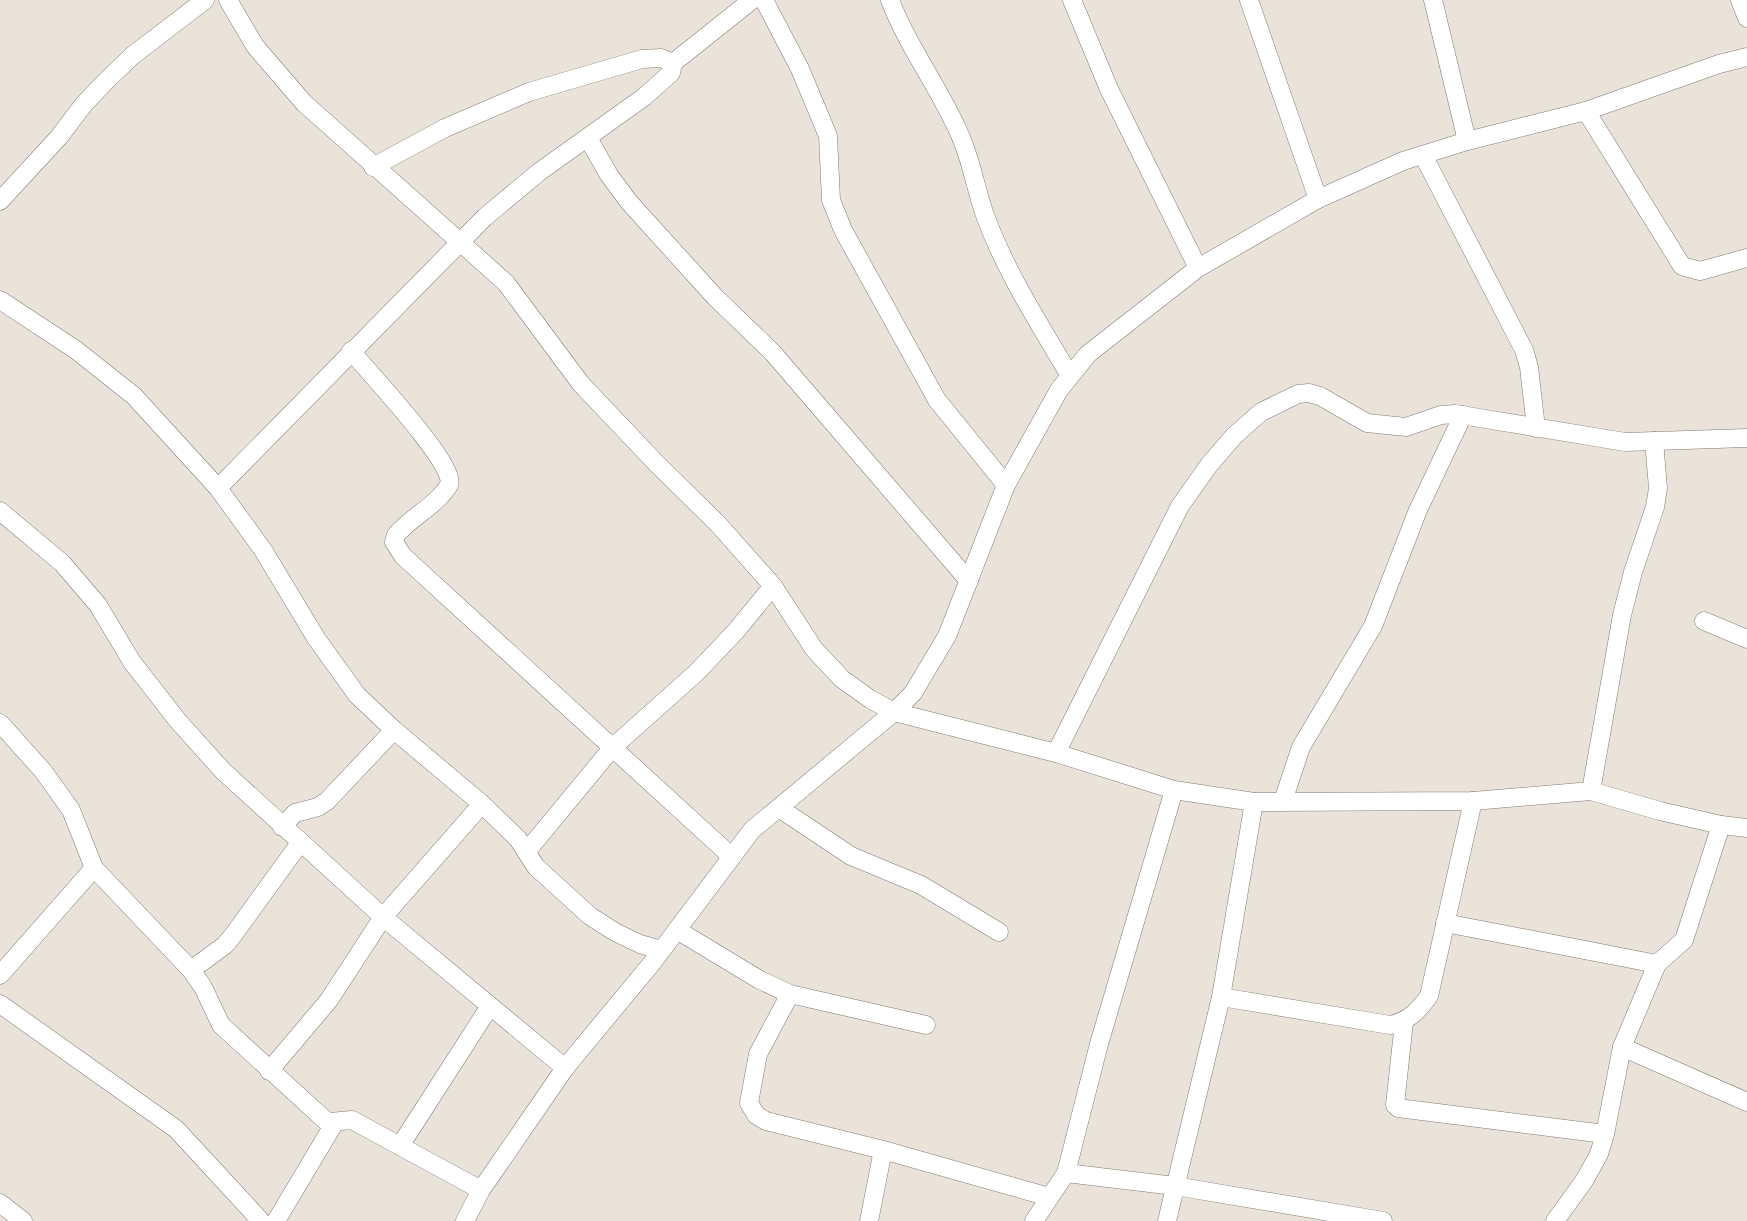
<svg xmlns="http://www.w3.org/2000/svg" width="1747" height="1221" font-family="'Public Sans',sans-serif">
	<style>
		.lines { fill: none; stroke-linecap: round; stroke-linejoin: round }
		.street-casing { stroke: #817b72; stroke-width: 19 }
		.street { stroke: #fff; stroke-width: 18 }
	</style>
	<rect width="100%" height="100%" fill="#eae3da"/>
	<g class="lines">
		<defs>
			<g id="street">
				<path d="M228,0L255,46L304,103L506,283L581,384L656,463L718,524L773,586L814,649L842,679L870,699L894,712L1056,753L1174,790L1254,802L1473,801L1591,791L1660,811L1721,825L1747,828"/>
				<path d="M764,0L800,69L828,136L831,200L843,230L937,400L1006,485"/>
				<path d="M890,0C908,47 940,89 960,135C972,162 976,191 986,218C1007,274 1040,325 1070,376"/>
				<path d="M1072,0L1109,89L1198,268"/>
				<path d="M1249,0L1318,199"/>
				<path d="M1433,0L1467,141"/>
				<path d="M1740,0L1747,18"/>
				<path d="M1586,111L1682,266L1700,271L1747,258"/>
				<path d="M588,138L609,175L629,202L715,297L773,353L969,581"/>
				<path d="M1423,155L1524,350L1529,367L1536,428"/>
				<path d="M373,167L445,128L529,92L642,59L661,58L673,63"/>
				<path d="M0,201L59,137L84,104L106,81L132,56L205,0"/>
				<path d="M0,300L76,350L134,396L218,488L263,550L316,638L357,695L394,730L482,804L518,839L536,867L590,916L615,932L640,944L661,950"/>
				<path d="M351,351C366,369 459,468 449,485C437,505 411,517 396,535L394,542L403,556L732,857"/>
				<path d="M218,488L485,217L539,172L644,97L671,73L673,63L752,0"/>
				<path d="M0,511L62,563L98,605L132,662L178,721L223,771L383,917L565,1068"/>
				<path d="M1704,621L1747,639"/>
				<path d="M0,723L43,771L71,810L94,868L191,970L203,987L221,1025L325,1120L330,1122L352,1120L481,1190"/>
				<path d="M1056,753L1180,506L1209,465L1234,436L1261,412L1298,394L1309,393L1320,396L1367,423L1406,427L1441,415L1455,414L1625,442L1747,438"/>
				<path d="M1591,791L1622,615L1633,572L1655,507L1658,488L1654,441"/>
				<path d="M1283,801L1301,747L1373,626L1418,510L1463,415"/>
				<path d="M779,808L851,856L921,885L999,932"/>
				<path d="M282,827L295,813L318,807L327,801L394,730"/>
				<path d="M527,851L613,747L696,673L736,631L773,586"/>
				<path d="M1445,923L1657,964"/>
				<path d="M677,930L760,980L790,994L926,1025"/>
				<path d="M191,970L225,945L234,934L300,843"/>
				<path d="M0,975L94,868"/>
				<path d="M790,994L758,1054L749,1103L756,1115L766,1121L883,1150L1049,1197"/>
				<path d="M1221,997L1390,1025C1409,1021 1418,1011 1429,996L1473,801"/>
				<path d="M0,1004L176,1129L261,1221"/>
				<path d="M1404,1022L1395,1105L1398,1108L1605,1134"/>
				<path d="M1622,1047L1747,1102"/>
				<path d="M269,1071L329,1000L383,917L482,804"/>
				<path d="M400,1146L490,1006"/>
				<path d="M1066,1173L1175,1186L1383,1221"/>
				<path d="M0,1203L23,1221"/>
				<path d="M276,1221L335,1122"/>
				<path d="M465,1221L481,1190L565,1068L652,963L752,830L894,712L913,693L947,636L1006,485L1059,390L1088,354L1198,268L1318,199L1403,161L1467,141L1586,111L1719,64L1747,57"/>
				<path d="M869,1221L883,1150"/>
				<path d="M1034,1221L1066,1173L1099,1044L1174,790"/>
				<path d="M1167,1221L1221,997L1254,802"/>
				<path d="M1555,1221L1584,1181L1599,1154L1605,1134L1622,1047L1657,964L1684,940L1721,825"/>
			</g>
		</defs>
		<use href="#street" class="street-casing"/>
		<use href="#street" class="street"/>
	</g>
</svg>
